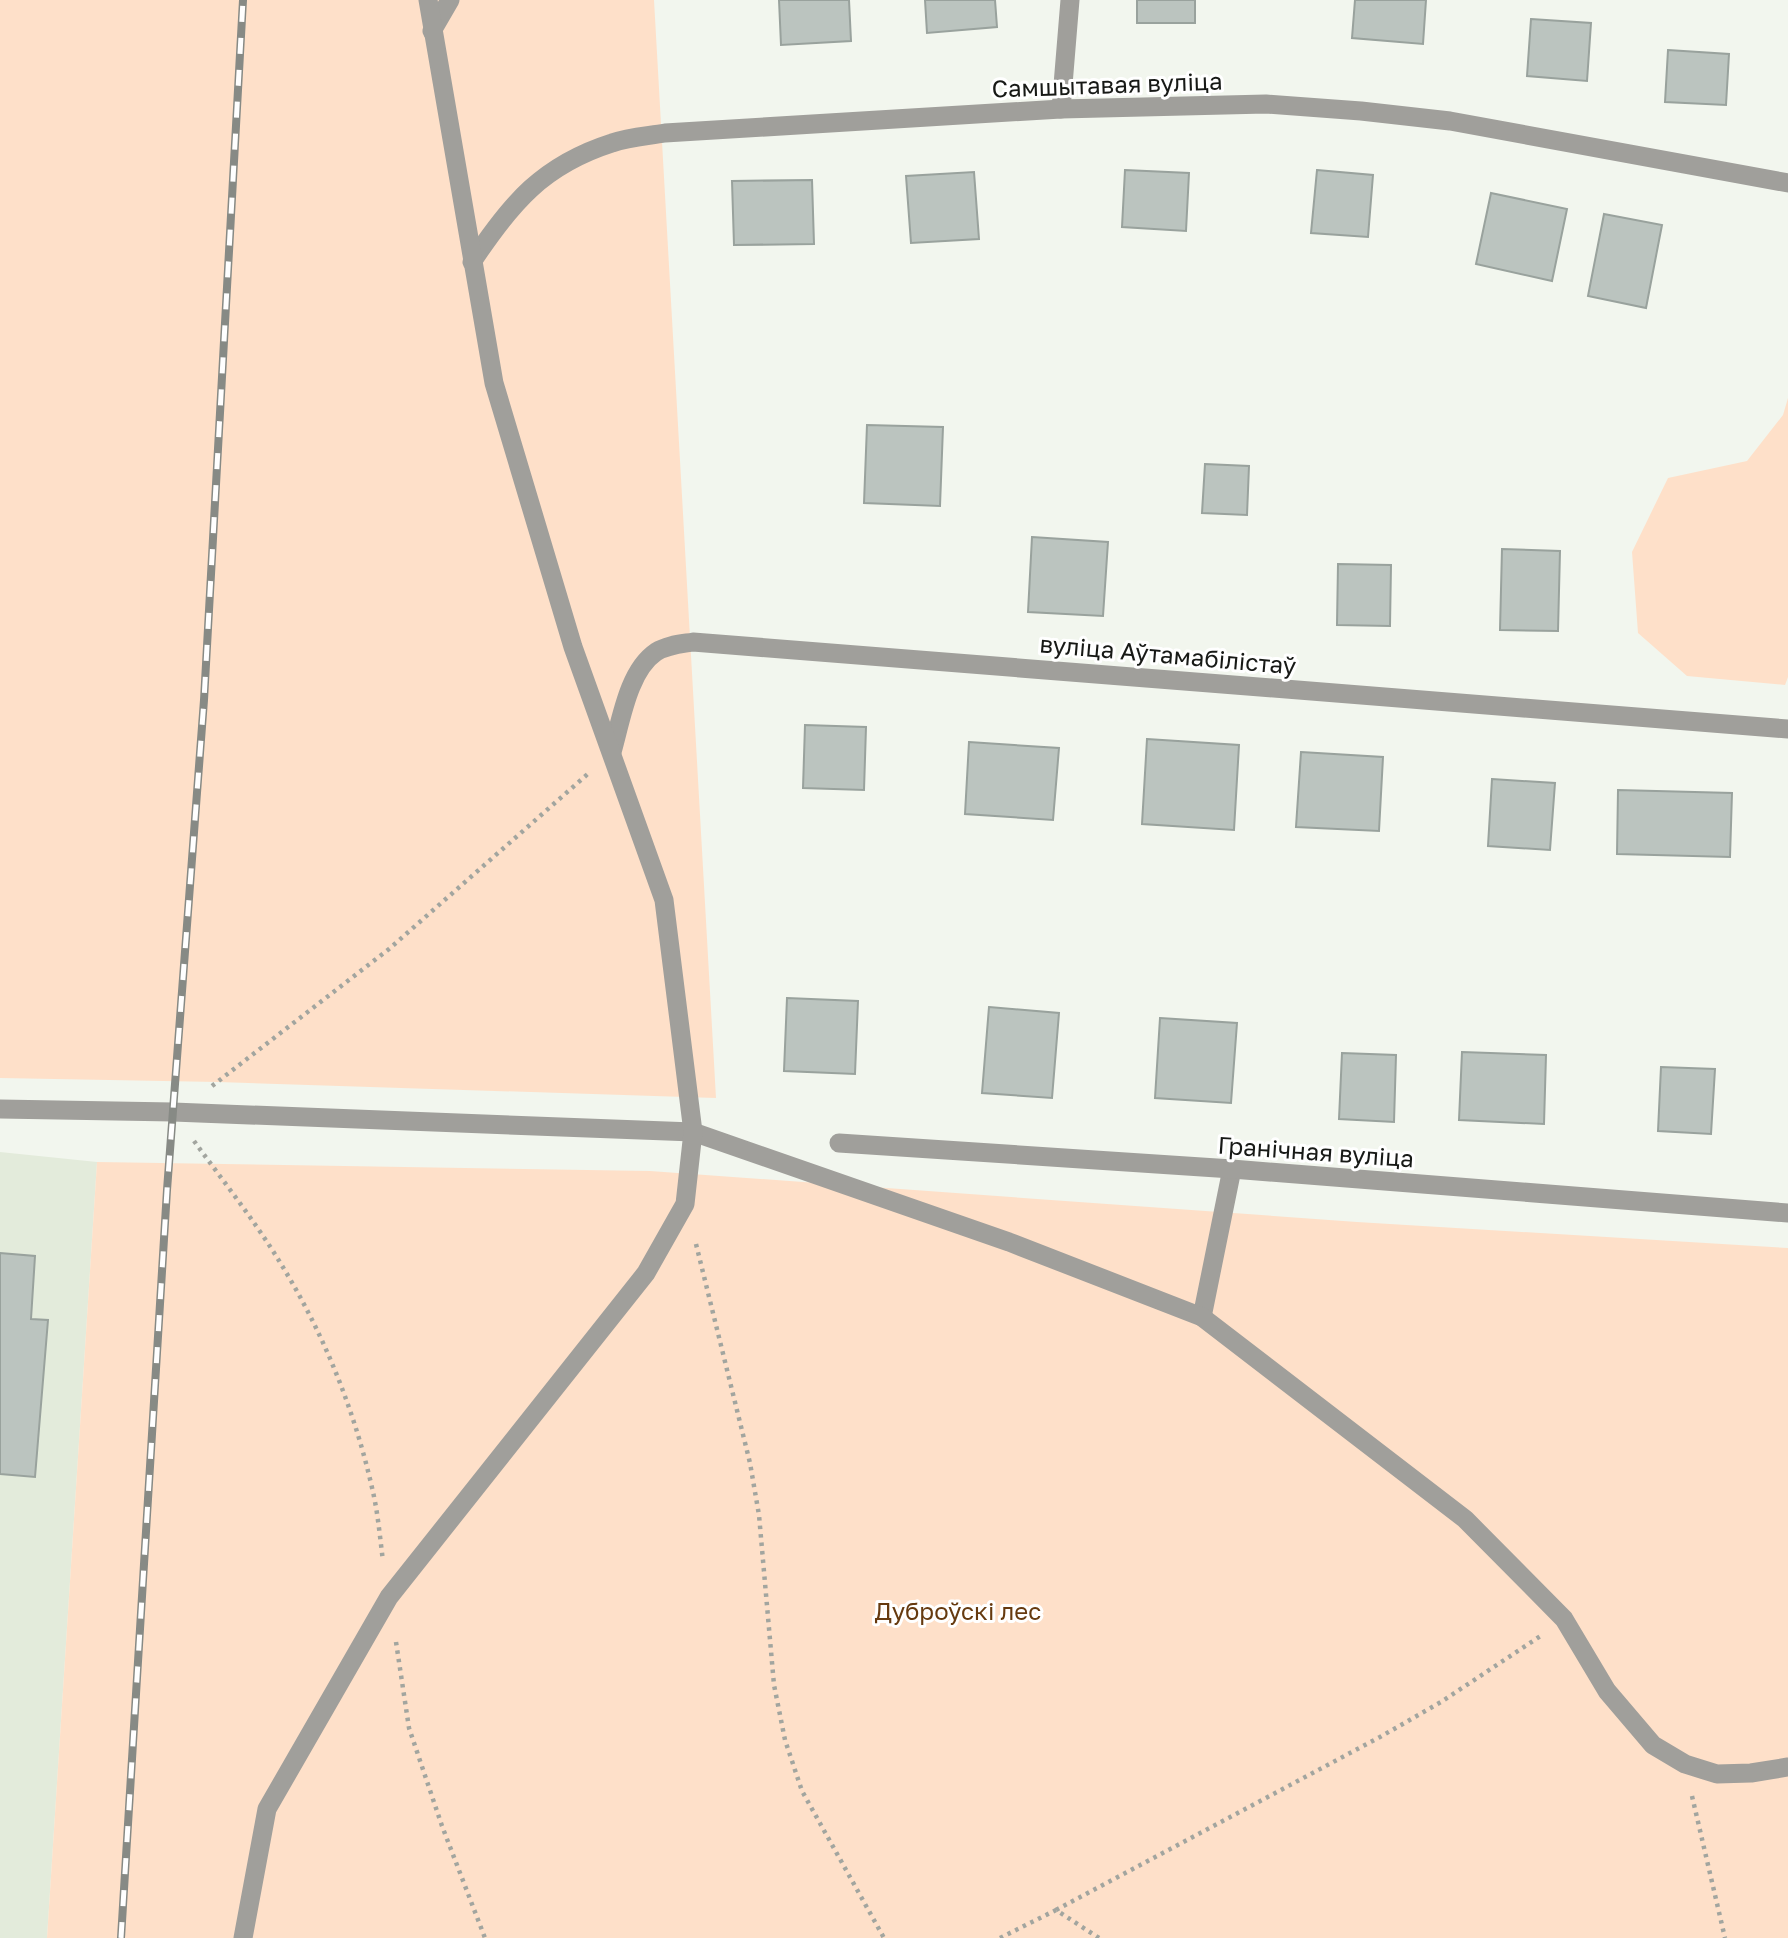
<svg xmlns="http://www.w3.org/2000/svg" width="1788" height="1938" font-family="'Golos Text',sans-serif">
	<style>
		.built { fill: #e3ebdb }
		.green { fill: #fee0c9 }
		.building { fill: #bbc4bf; stroke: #99a29d; stroke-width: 2 }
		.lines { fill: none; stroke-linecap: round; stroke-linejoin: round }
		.path { stroke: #a2a59f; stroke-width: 4.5; stroke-dasharray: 3.5 5; stroke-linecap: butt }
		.service { stroke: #a09f9b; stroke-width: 19 }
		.minor { stroke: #a09f9b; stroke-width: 19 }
		.rail-casing { stroke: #878a85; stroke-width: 8 }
		.rail { stroke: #fff; stroke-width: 5; stroke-dasharray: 16; stroke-linecap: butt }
		.labels { text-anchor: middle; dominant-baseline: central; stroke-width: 6; stroke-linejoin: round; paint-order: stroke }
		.street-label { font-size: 24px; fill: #171916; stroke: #fff }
		.park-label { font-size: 24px; fill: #663a0f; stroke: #fff }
	</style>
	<rect width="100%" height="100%" fill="#f2f6ee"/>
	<path class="built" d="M0,1152L97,1162L47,1938H0Z"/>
	<g class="green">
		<path d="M0,0H654L716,1098L218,1082L0,1078Z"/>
		<path d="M1788,398V677L1785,685L1687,676L1638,633L1632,552L1668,478L1747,461L1783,415Z"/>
		<path d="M97,1162L650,1171L1357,1222L1788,1248V1938H47Z"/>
	</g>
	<g class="building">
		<path d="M779,0H849L851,41L781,45Z"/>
		<path d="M925,0H995L997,27L927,33Z"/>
		<rect x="1137" y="0" width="58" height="23"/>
		<path d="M1355,0H1426L1423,44L1352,38Z"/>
		<path d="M1531,19L1591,23L1587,81L1527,76Z"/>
		<path d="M1668,50L1729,54L1726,105L1665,102Z"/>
		<path d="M1125,170L1189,173L1186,231L1122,227Z"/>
		<path d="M1317,170L1373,175L1368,237L1311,233Z"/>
		<path d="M974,172L979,239L911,243L906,176Z"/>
		<path d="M812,180L814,244L734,245L732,181Z"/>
		<path d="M1491,193L1567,209L1552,281L1476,264Z"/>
		<path d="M1604,214L1662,225L1646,308L1588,296Z"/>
		<path d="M867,425L943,427L940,506L864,503Z"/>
		<path d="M1205,464L1249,466L1247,515L1202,513Z"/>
		<path d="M1032,537L1108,542L1103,616L1028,612Z"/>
		<path d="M1502,549L1560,551L1558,631L1500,630Z"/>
		<path d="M1338,564L1391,565L1390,626L1337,625Z"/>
		<path d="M805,725L866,727L864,790L803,788Z"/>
		<path d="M1147,739L1239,745L1234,830L1142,824Z"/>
		<path d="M969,742L1059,748L1053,820L965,814Z"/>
		<path d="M1301,752L1383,757L1379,831L1296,827Z"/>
		<path d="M1492,779L1555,783L1550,850L1488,846Z"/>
		<path d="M1618,790L1732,793L1730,857L1617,854Z"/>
		<path d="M787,998L858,1001L855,1074L784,1071Z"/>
		<path d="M989,1007L1059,1013L1052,1098L982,1093Z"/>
		<path d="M1160,1018L1237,1023L1231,1103L1155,1098Z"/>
		<path d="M1462,1052L1546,1055L1544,1124L1459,1120Z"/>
		<path d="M1342,1053L1396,1055L1394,1122L1339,1119Z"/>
		<path d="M1661,1067L1715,1069L1711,1134L1658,1131Z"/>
		<path d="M0,1253L35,1256L31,1319L48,1320L35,1477L0,1474Z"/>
	</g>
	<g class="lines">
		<g class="path">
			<path d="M212,1086L389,949L590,772"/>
			<path d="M194,1141C223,1181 255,1221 281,1264C324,1334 355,1411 373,1492C378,1514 380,1538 383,1561"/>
			<path d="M696,1244L750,1463L759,1515L774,1685L785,1740L802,1791L884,1938"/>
			<path d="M396,1642L409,1728L442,1826L485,1938"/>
			<path d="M1692,1796L1725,1938"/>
			<path d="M1056,1910L1380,1737L1441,1702L1542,1635"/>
			<path d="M1000,1938L1056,1910L1099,1938"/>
		</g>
		<g class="service">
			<path d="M1061,109L1070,0"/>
			<path d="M1202,1317L1232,1169"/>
		</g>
		<g class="minor">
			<path d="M432,31L450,0"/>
			<path d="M472,262C511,203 543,165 612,143C629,137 648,136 665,133L1061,109L1266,104L1361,111L1450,121L1788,183"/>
			<path d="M612,752C621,721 628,671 656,652C667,645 681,644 693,642L1788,729"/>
			<path d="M0,1109L173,1112L693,1132L1009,1242L1202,1317L1465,1519L1564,1619L1607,1691L1653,1745L1685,1764L1717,1774L1751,1773L1788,1767"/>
			<path d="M839,1143L1232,1169L1788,1213"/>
			<path d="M243,1938L267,1809L389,1597L646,1273L685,1204L693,1132L664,900L573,647L494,383L428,0"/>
		</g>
		<defs>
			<path id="rail" d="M121,1938L167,1190L204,700L243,0"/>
		</defs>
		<use href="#rail" class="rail-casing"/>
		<use href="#rail" class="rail"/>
	</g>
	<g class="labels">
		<g class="street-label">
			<text transform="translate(1107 84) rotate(-2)">Самшытавая вуліца</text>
			<text transform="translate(1168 654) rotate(5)">вуліца Аўтамабілістаў</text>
			<text transform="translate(1316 1151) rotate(4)">Гранічная вуліца</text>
		</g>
		<g class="park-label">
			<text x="958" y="1610">Дуброўскі лес</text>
		</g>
	</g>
</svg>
